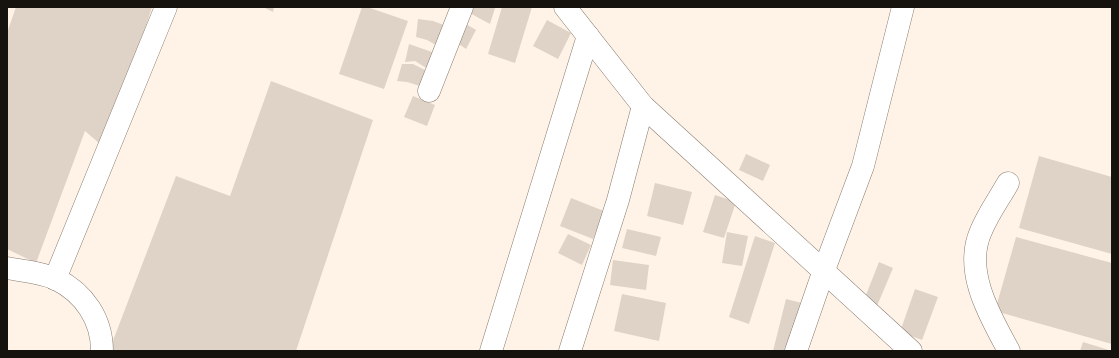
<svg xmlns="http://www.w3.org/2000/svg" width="1119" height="358" font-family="'Roboto Condensed',sans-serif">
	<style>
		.building { fill: #dfd3c7 }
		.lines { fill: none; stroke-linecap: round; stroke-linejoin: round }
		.minor-casing { stroke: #877c71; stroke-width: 23 }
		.minor { stroke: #fff; stroke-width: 22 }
	</style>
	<rect width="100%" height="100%" fill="#fff3e7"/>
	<g class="building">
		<path d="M16,7H152L106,149L85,131L36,263L7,249V33Z"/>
		<path d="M263,7H274L273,12Z"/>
		<path d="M362,7H367L408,21L384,89L339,74Z"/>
		<path d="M468,7H494L495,8L490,24L466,11Z"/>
		<path d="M502,7H532L515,63L488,54Z"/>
		<path d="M418,19L433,21L444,25L436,45L427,40L416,37Z"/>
		<path d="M547,20L571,33L558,59L533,46Z"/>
		<path d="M466,24L476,30L466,49L456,42Z"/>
		<path d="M409,44L432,52L428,69L415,61L405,62Z"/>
		<path d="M402,64H413L425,70L420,86L407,82L397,81Z"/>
		<path d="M271,81L373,120L296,351H109L176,176L230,196Z"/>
		<path d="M413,96L435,105L427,126L404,117Z"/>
		<path d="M746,154L770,165L763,181L739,170Z"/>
		<path d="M1039,156L1112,177V254L1019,228Z"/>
		<path d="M655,183L692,192L683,225L647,216Z"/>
		<path d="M715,195L736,202L724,238L703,232Z"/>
		<path d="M571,198L604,211L593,239L560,226Z"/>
		<path d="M627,229L661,237L656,256L622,248Z"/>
		<path d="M727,232L748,236L742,266L722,263Z"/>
		<path d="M568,234L591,245L582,265L558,253Z"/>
		<path d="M755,236L775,243L749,324L729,317Z"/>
		<path d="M1016,237L1112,263V344L995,311Z"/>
		<path d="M613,260L649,265L646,290L610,285Z"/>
		<path d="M879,262L893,268L877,306L864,300Z"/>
		<path d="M915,289L938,297L922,340L900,332Z"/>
		<path d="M622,294L666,303L659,341L614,331Z"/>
		<path d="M786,299L806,304L793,351H773Z"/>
		<path d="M1083,342L1112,351H1080Z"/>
	</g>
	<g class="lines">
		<defs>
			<g id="minor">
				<path d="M565,7L643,106L911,351"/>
				<path d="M429,91L462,7"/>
				<path d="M1008,183C999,199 988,214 981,231C963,271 990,316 1009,351"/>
				<path d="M7,268C22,271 42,272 56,279C84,293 102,319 102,351"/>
				<path d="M55,279L166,7"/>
				<path d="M491,351L588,36"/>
				<path d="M570,351L618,200L643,106"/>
				<path d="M796,351L824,270L863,166L903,7"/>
			</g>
		</defs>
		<use href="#minor" class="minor-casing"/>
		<use href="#minor" class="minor"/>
	</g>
	<rect width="1119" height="358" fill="none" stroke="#16120e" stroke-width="16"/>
</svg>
